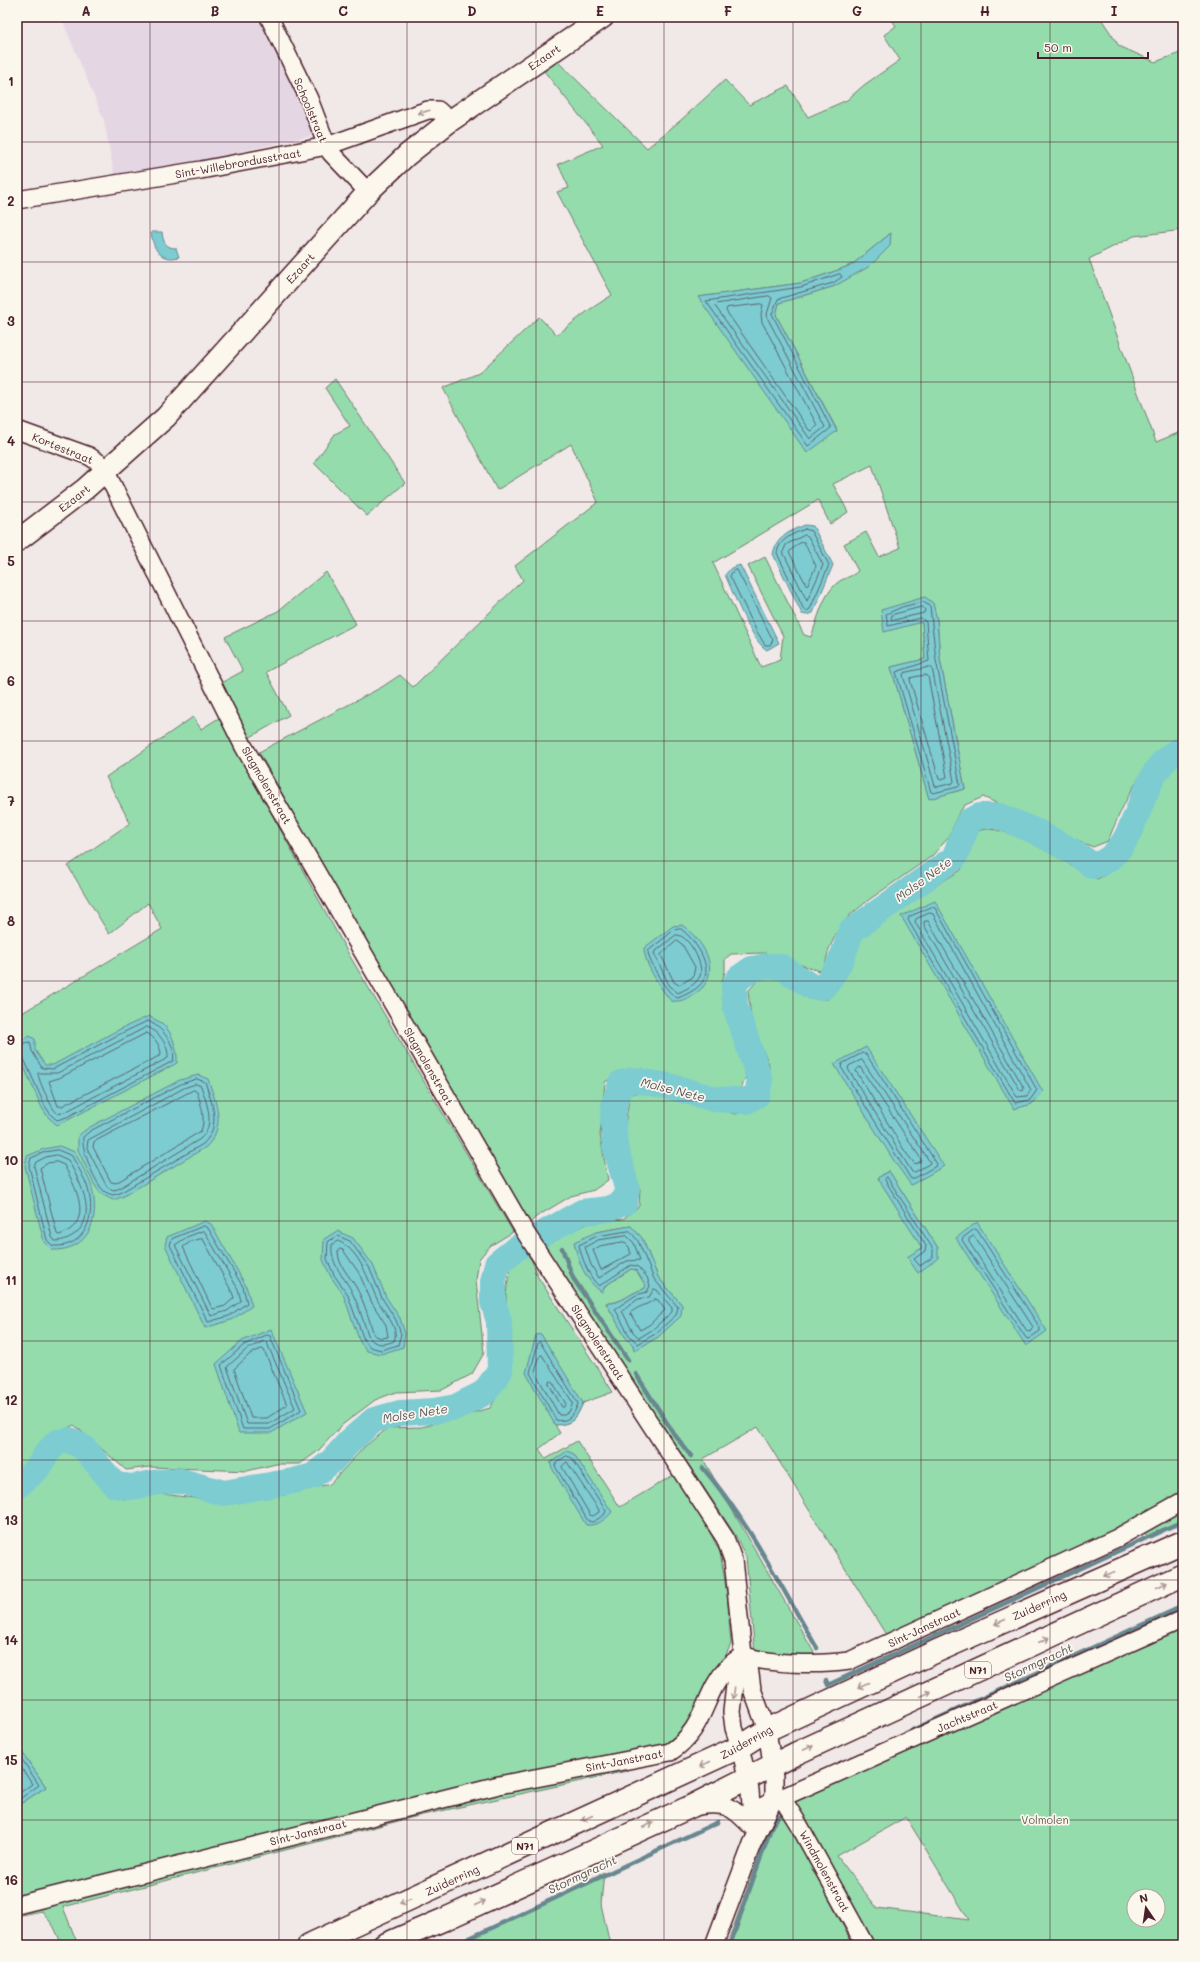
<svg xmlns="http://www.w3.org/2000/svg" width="1200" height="1962" font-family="Mali,sans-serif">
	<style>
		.built { fill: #e5d6e4 }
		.green { fill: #94dcac; stroke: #6f7e6c; fill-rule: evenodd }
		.water { fill: #7bccd2; stroke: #67878f }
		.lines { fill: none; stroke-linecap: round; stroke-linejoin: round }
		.shore { stroke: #5e646e; stroke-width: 1 }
		.stream { stroke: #67878f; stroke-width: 4.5 }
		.river { stroke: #7bccd2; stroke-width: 26 }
		.minor-casing { stroke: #4a1f2b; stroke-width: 20 }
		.major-casing { stroke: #4a1f2b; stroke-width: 24 }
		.highway-casing { stroke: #4a1f2b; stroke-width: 25 }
		.minor { stroke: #fbf7ec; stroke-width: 17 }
		.major { stroke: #fbf7ec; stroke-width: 21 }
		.highway { stroke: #fbf7ec; stroke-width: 22 }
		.oneway { stroke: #ab9695 }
		.grid { fill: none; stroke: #4a1f2b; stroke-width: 1; stroke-opacity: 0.55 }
		.labels { text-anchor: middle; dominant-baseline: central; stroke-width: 3.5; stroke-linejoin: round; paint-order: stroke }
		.shield { fill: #fbf7ec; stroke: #7f6065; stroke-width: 1 }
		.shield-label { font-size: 10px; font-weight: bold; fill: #4a1f2b }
		.street-label { font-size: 11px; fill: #4a1f2b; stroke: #fbf7ec }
		.park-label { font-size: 11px; fill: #605852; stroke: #fbf7ec }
		.water-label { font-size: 12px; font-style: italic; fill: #59535d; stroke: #fbf7ec }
		.neatline { fill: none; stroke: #4a1f2b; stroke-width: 1.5 }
		.grid-label { font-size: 13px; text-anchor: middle; font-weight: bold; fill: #4a1f2b }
	</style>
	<rect width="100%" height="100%" fill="#f1e8e8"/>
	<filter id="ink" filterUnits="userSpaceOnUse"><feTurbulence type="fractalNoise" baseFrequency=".025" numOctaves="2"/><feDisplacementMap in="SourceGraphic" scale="8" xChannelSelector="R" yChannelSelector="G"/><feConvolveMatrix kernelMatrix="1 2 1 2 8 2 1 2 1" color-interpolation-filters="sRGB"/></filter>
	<g filter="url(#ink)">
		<path class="built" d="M61,17H263L306,104L314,132L311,133V136L203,160L204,164L115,179L104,120Z"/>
		<g class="green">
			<path d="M890,17H1100L1119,46L1155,62L1183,52V230L1134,236L1089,259L1156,442L1183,431V737C1150,742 1119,813 1108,841L1093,847L983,797L965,805L958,814L949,837L932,856L870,899L849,916L837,932L829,949L825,964L820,971L765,953L731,954L725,959V972L722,981L725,1004L746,1077L741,1089L737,1095L721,1093L641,1069L623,1072L605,1082L600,1135L608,1180L594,1190L571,1196L536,1217L530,1223L391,989L259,752L382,687L400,675L413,687L523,580L515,566L598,502L571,444L497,490L443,388L479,373L539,317L557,335L589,310L612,295L557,192L569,188L558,164L603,145L544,71L557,61L647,148L681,120L725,80L749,105L788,86L808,117L847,100L864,85L900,60L884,35L896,26ZM891,233L835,286L779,303L776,315L837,430L698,297L801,283L841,269L853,264ZM872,465L900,548L879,557L866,532L844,544L858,571C852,577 843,578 837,583C822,596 818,619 811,637L804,635L765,557L748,566L783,636L780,660L761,667L713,563L818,500L830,524L848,512L833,484ZM937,620L940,659L965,789L929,798L891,667L925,659L922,621Z"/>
			<path d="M335,379L405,483L367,516L314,463L335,434L350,426L325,388Z"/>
			<path d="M326,572L356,624L266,672L289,715L247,739L219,684L243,671L225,637L278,611Z"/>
			<path d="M193,717L201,729L219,718L348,953L513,1232L490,1246L479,1259L476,1280L484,1353L472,1374L442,1390L396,1392L375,1400L342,1425L318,1451L300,1464H276L247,1471L150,1467L126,1470L74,1425C49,1434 39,1461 17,1474V1016L162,929L148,903L109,934L68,866L130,823L106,777Z"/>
			<path d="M1183,761V1520L1148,1536L1132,1525L888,1638L758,1427L703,1459L816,1656L755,1654L746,1557L734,1533L544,1247L568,1233L591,1222L623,1219L639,1206L640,1189L633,1171L624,1132L629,1099L633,1093L656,1094L736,1114L757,1106L769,1087V1064L752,1026L748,991L759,979L776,974C799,988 798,1003 828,999L859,939L874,924L961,870C964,861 966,840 972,835C996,811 1071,869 1097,879C1121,869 1138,841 1147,818C1150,812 1149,804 1152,797C1158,784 1169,764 1183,761ZM888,1171H889L938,1248H923L878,1178ZM631,1226L642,1238L658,1277L682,1305L658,1337L634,1350L633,1345L626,1338L606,1303C622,1304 630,1292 644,1289L646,1286L636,1270L631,1269L605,1286L596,1232Z"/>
			<path d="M524,1252L531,1259L538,1275L534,1271L613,1392L583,1403C576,1419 573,1424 555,1425L560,1433L539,1449L546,1459L577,1441L620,1507L675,1474L692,1498L720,1552L727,1594L731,1644L722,1663L685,1727L669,1747L624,1756L627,1771L418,1816L63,1907L78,1945H62L54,1927L42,1911L17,1916V1806L46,1787L17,1745V1497C34,1486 49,1474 58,1455L68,1451L83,1463L114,1496L124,1499L162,1494L227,1502L284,1495L330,1484L364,1447L388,1428L422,1427L490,1408C498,1394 506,1382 509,1367C513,1344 506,1322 506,1299C506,1285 510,1268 516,1255Z"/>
			<path d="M1183,1628V1945H868L794,1803L796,1798L874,1766ZM906,1817L969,1920L877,1908L837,1856ZM1134,1896H1158V1920H1134Z"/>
			<path d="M778,1814L786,1817L853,1945H727L772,1819Z"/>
			<path d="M604,1872L601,1904L610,1945H450L513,1917Z"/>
		</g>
		<g class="water">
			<path d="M151,232H162C163,241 165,248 176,248L179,257C159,262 153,248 151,232Z"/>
			<path d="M891,233L890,246L870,266L835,286L779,303L776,315L837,431L807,453L698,297L801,283L841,269L853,264Z"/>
			<path d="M805,525L813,526L833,565L813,613L807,615L802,614L773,554C776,537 790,531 805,525Z"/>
			<path d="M740,565L779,643L767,650C752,642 733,592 725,575L731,568Z"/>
			<path d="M925,597L933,603L937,620L940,659L965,789L929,799L891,667L925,659L922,622L884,632L881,610Z"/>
			<path d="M935,901L1043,1092L1032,1104L1014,1109L901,916Z"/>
			<path d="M682,925C705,942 724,974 695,994C687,999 681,1002 671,1001C661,989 644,964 644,948L673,926Z"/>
			<path d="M149,1016C153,1019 159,1021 163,1024C173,1033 178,1051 177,1063L68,1120L57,1125L48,1117L42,1108L21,1060L18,1049L20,1041L30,1036L35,1039V1050L45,1065H53L116,1031Z"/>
			<path d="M866,1047L944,1166L911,1185L894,1161L834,1064Z"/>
			<path d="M198,1075L208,1079C216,1103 227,1126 206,1147L122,1197L113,1200L101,1194L94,1184L78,1150V1136L88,1128L180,1080Z"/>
			<path d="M59,1146L75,1152C80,1163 89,1176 92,1188C100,1220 89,1251 52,1250L44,1242L25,1166L27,1156L44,1149Z"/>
			<path d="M889,1171L938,1248V1258L918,1273L907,1257L922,1248L878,1178Z"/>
			<path d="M205,1221L211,1224L246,1286L252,1306L231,1320L205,1328L165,1245L167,1237Z"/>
			<path d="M977,1222L1047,1331L1026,1346L956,1238Z"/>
			<path d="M631,1226L642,1238L658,1277L682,1305L681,1316L658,1337L634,1351L633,1345L626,1338L606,1303C621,1305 630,1292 644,1289L646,1286L636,1270L631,1269L605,1286L602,1292C585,1282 578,1260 574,1242L596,1232Z"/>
			<path d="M337,1231L353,1238L373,1265L386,1297L400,1318L405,1334L403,1347L381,1354L367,1351L360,1342L343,1294L331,1277L323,1260L324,1239Z"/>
			<path d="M271,1329L307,1412L271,1433H239L216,1364L242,1341Z"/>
			<path d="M541,1334L583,1403C575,1420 573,1424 555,1425L526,1373L536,1335Z"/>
			<path d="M567,1451L574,1454L612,1512C605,1520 597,1526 586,1525L552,1468L550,1463Z"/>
			<path d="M17,1745L46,1787L17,1806Z"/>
		</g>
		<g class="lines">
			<g class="shore">
				<path d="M840,274L842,277L833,283L778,299L772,314L831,428L808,446L706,301L801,287Z"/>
				<path d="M769,296L772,298L767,314L768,319L825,427L810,439L715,306L717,304Z"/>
				<path d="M761,304L763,305L761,314L762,322L817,425L812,431L809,430L726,311L727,308Z"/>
				<path d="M805,529L811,531L829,565L810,609L807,611L804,610L777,553C779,539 793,534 805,529Z"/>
				<path d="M805,535L808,536L823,565L807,601L783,552L786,545Z"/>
				<path d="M804,542L816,566L807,586L789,552L798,544Z"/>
				<path d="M737,570L773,640L770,645H765L756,630L730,576L733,571Z"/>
				<path d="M923,602L930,606L936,660L960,785L958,787L933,793L931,792L896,672L929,661L926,622L921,618L888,626L886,614L902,607Z"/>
				<path d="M922,607L925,609L924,613L894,620L891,619L892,615Z"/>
				<path d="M930,667L932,668L954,781L953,783L937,787L935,786L903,675L904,673Z"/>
				<path d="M925,675L928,676L947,777L941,780L939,779L910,680L911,678Z"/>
				<path d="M932,907L935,908L1037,1090L1030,1100L1015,1103L908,920L909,917Z"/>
				<path d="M930,913L933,914L1031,1090L1027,1096L1017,1097L915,922L916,919Z"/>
				<path d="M928,921L1024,1088L1023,1091L1020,1090L924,925V922Z"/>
				<path d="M681,929C690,936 695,943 701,953C713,978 702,988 678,998C668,996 648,961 648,951L674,930Z"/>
				<path d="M676,935C688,933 705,966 700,976C696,985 686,989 678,993L669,985L654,953Z"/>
				<path d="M677,941L682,944L695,967L693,977L679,985L674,982L661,955Z"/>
				<path d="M148,1021C162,1027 177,1045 173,1061L67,1117L57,1120L51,1115L45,1106L24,1059L22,1050L24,1043L30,1042L32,1051L42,1068L53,1069L118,1035Z"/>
				<path d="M147,1027C159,1031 169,1046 168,1058L65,1112L58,1114C52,1110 38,1080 38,1073H57Z"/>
				<path d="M147,1033C155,1037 161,1047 161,1055L62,1106H58L49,1081L59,1078Z"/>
				<path d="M863,1053L866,1054L937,1164L936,1166L913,1179H911L841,1067L842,1064Z"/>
				<path d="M862,1060L930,1162L929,1164L915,1172H912L848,1069L849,1066Z"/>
				<path d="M860,1067L921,1159L920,1162L915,1164L906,1153L856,1071Z"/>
				<path d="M197,1079L205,1082C212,1103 222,1126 203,1144L120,1193L113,1195C110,1194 106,1193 104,1191C95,1183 81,1149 83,1137L90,1131L181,1084Z"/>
				<path d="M196,1084L201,1086C207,1104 216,1125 200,1139L118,1189L113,1190L107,1187L87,1148L88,1140L184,1088Z"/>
				<path d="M194,1090L197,1092C201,1104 206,1118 201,1131L116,1183L111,1182L93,1147L94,1142Z"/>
				<path d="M58,1150L72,1156C77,1166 85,1178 88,1189C96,1216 86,1248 53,1246L47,1240L29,1166L31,1158L45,1152Z"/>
				<path d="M57,1155L68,1160C79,1180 99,1215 75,1234C69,1238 63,1241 55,1241L52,1237L34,1166L36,1162L46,1157Z"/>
				<path d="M57,1162L64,1165C76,1188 95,1223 59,1235L57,1234L40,1168L48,1163Z"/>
				<path d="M887,1177L933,1249V1257L920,1266L914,1259L925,1251L926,1246L885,1180Z"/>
				<path d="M204,1226L208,1228L243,1287L247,1303L229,1316L208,1322L170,1245L172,1239Z"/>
				<path d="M975,1229L977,1230L1040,1328V1331L1028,1339L1026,1338L962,1240L963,1238Z"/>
				<path d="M203,1231L205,1232L238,1289L241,1301L227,1311L211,1316L175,1245L187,1237Z"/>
				<path d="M630,1231L638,1241L654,1279L678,1307L676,1315L655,1334L638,1344L629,1335L615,1309L636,1295L647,1292L650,1286L647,1277L638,1267L631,1265L599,1286C590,1280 581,1256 579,1245L597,1236Z"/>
				<path d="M338,1236L350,1241L369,1267L382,1298L396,1320L401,1334L398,1345L381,1350L370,1347L364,1340L347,1293L334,1275L327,1259L328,1242Z"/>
				<path d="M627,1236L634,1243L640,1260L627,1261L599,1278L591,1265L585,1247L598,1240Z"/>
				<path d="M974,1236L1033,1327L1030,1332L1027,1331L969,1242V1239Z"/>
				<path d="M200,1239H203L232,1292L234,1298L225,1306L214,1309L212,1308L183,1247L190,1242Z"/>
				<path d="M338,1241C360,1250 368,1280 377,1299C383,1312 400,1327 394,1341C385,1345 375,1346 369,1337C363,1322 359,1305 351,1290C343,1275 330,1264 332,1245Z"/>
				<path d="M624,1242L629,1247L631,1254L601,1270L593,1250L600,1246Z"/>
				<path d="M340,1249L343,1250L359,1273L372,1303L386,1325L388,1337L381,1338L374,1335C369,1319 364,1301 356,1287C349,1275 338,1266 338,1251Z"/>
				<path d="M654,1289L657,1290L672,1308V1312L652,1330L639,1338L633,1332L622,1311L638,1299L649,1297Z"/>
				<path d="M655,1299L658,1300L665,1310L649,1325L640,1330L630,1313C638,1306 648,1305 655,1299Z"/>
				<path d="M267,1335L270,1336L301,1410L270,1429H243L221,1365L244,1345Z"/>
				<path d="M265,1341L267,1343L295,1408L269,1424H247L227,1367L247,1349Z"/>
				<path d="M540,1342L578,1403C575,1414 568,1423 556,1420L530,1373L538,1343Z"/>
				<path d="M262,1349L264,1350L287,1405L267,1418H251L234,1369L250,1354Z"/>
				<path d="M542,1355L573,1403L569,1412L564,1415H559L535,1372L540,1356Z"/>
				<path d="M550,1381H552L566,1404L564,1407H562L549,1384Z"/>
				<path d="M567,1456L572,1458L606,1511L604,1515L593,1522L588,1521L555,1466L556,1463Z"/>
				<path d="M567,1462L599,1510V1512L593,1516L590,1515L562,1467Z"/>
				<path d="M17,1752L39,1785L17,1801"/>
				<path d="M17,1761L32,1784L17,1795"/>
			</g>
			<g class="stream">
				<path d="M553,1229L557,1238"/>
				<path d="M562,1248L573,1278L628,1360"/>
				<path d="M636,1374L674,1434L691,1456"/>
				<path d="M703,1468C749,1522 781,1587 817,1648"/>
				<path d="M826,1680L828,1685L1183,1521"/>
				<path d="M906,1733L1183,1606"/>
				<path d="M455,1945L718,1822"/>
				<path d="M730,1945L772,1825L779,1816"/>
			</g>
			<path class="river" d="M17,1486L37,1469L47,1453L57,1442L70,1440L84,1448L115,1485L131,1487L159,1482L181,1481L224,1493L293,1481L313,1476L332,1461L349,1442L374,1420L400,1413L434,1411L456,1407L484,1393L500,1371L499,1321L493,1302V1282L497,1264L517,1248L582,1212L609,1209L625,1202L627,1188L615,1146L613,1119L614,1104L621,1083L633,1080L669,1086L714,1099L746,1101L757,1095L760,1080L735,1006L734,986L739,978L752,969L768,966L782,967L812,987H823C838,971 845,952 851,931L954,858L969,821L980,816H999L1037,832L1077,854L1093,866C1144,854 1134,765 1183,749"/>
			<defs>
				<g id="minor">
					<path d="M269,17L309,99L327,146L331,153L368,192"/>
					<path d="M17,200L201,170L327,146L428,110H438L450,121"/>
					<path d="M17,430L89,456L98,462L106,472L244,747L525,1232L725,1538L733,1560L743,1655L749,1667L752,1689L767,1730L774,1777V1793L773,1801L752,1844L714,1945"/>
					<path d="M743,1655C768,1665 821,1665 849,1661L1117,1538L1183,1501"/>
					<path d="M743,1655L737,1667L732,1712L734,1728L740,1747L750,1790L752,1822"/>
					<path d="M782,1798L799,1825L865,1945"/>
					<path d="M698,1806C727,1802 733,1807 753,1828"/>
					<path d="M752,1811L1183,1619"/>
					<path d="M17,1905L499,1785L670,1752C707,1728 702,1695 728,1667C732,1662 738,1659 743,1655"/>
				</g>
				<path id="major" d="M17,541L85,489L166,417L368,192L407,155L450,121L603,17"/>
				<g id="highway">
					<path d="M309,1945L740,1747L767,1730L937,1651L1183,1542"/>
					<path d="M384,1945L445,1919L692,1806L797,1753L1183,1575"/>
				</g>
			</defs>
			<use href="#minor" class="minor-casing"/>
			<use href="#major" class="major-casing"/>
			<use href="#highway" class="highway-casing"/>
			<use href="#minor" class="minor"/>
			<use href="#major" class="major"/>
			<use href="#highway" class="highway"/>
		</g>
		<defs><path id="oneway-shaft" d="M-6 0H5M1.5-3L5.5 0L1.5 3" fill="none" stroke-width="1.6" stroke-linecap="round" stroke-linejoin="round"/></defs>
		<g class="oneway">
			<use href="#oneway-shaft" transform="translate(424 112) rotate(164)"/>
			<use href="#oneway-shaft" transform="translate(1109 1574) rotate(157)"/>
			<use href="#oneway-shaft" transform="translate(1162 1585) rotate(-25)"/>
			<use href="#oneway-shaft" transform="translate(1000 1622) rotate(156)"/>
			<use href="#oneway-shaft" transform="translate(1044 1640) rotate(-25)"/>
			<use href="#oneway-shaft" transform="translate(863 1685) rotate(155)"/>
			<use href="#oneway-shaft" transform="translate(734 1693) rotate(96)"/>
			<use href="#oneway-shaft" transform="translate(926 1694) rotate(-25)"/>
			<use href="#oneway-shaft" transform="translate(808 1748) rotate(-25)"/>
			<use href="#oneway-shaft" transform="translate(705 1764) rotate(155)"/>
			<use href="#oneway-shaft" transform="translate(587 1818) rotate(155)"/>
			<use href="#oneway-shaft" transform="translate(648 1825) rotate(-24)"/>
			<use href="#oneway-shaft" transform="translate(405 1901) rotate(155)"/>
			<use href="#oneway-shaft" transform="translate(480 1903) rotate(-25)"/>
		</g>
	</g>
	<path class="grid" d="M150,17V1945M279,17V1945M407,17V1945M536,17V1945M664,17V1945M793,17V1945M921,17V1945M1050,17V1945M17,142H1183M17,262H1183M17,382H1183M17,502H1183M17,621H1183M17,741H1183M17,861H1183M17,981H1183M17,1101H1183M17,1221H1183M17,1341H1183M17,1460H1183M17,1580H1183M17,1700H1183M17,1820H1183"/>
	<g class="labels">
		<g class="shield">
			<rect x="965" y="1662" width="26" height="16" rx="3"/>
			<rect x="512" y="1838" width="26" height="16" rx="3"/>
		</g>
		<g class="shield-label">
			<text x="978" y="1670">N71</text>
			<text x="525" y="1846">N71</text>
		</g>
		<g class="street-label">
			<text transform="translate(544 57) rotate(-34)">Ezaart</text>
			<text transform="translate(311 110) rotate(67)">Schoolstraat</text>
			<text transform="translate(238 163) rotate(-10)">Sint-Willebrordusstraat</text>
			<text transform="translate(300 268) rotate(-48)">Ezaart</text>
			<text transform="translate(63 448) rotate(22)">Kortestraat</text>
			<text transform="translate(74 498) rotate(-38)">Ezaart</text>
			<text transform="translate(267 785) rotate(60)">Slagmolenstraat</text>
			<text transform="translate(429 1066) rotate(60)">Slagmolenstraat</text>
			<text transform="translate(598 1342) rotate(57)">Slagmolenstraat</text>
			<text transform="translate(1039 1605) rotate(-24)">Zuiderring</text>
			<text transform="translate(924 1627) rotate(-25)">Sint-Janstraat</text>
			<text transform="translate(967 1716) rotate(-23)">Jachtstraat</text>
			<text transform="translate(746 1742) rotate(-29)">Zuiderring</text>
			<text transform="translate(624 1760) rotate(-11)">Sint-Janstraat</text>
			<text transform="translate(308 1832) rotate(-14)">Sint-Janstraat</text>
			<text transform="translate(825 1871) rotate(61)">Windmolenstraat</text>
			<text transform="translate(452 1880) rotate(-25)">Zuiderring</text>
		</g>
		<g class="park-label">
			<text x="1045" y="1819">Volmolen</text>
		</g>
		<g class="water-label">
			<text transform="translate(923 879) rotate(-36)">Molse Nete</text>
			<text transform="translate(673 1089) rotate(14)">Molse Nete</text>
			<text transform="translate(415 1413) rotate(-9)">Molse Nete</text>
			<text transform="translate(1038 1662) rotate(-25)">Stormgracht</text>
			<text transform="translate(582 1874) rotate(-25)">Stormgracht</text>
		</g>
	</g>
	<rect width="1200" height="1962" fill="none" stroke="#fbf7ec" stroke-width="44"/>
	<g transform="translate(1146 1908) rotate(347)"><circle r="19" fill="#fbf7ec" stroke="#b4a19f"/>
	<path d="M0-3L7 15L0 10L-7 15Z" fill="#4a1f2b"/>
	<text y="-6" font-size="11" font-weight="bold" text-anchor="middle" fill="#4a1f2b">N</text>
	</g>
	<path d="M1038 52v6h110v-6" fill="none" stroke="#4a1f2b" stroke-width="2"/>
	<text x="1044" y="52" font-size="12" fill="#4a1f2b" stroke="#fbf7ec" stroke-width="3" paint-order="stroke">50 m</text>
	<rect x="22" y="22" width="1156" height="1918" class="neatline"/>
	<g class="grid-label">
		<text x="86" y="16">A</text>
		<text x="215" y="16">B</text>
		<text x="343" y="16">C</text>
		<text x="472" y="16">D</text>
		<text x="600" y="16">E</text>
		<text x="728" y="16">F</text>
		<text x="857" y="16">G</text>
		<text x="985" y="16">H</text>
		<text x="1114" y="16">I</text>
		<text x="11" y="86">1</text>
		<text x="11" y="206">2</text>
		<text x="11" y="326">3</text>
		<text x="11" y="446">4</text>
		<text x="11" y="566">5</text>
		<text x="11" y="686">6</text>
		<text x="11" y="806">7</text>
		<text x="11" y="926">8</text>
		<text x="11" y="1045">9</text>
		<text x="11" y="1165">10</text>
		<text x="11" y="1285">11</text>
		<text x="11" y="1405">12</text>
		<text x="11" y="1525">13</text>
		<text x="11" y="1645">14</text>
		<text x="11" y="1765">15</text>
		<text x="11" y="1885">16</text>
	</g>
</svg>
